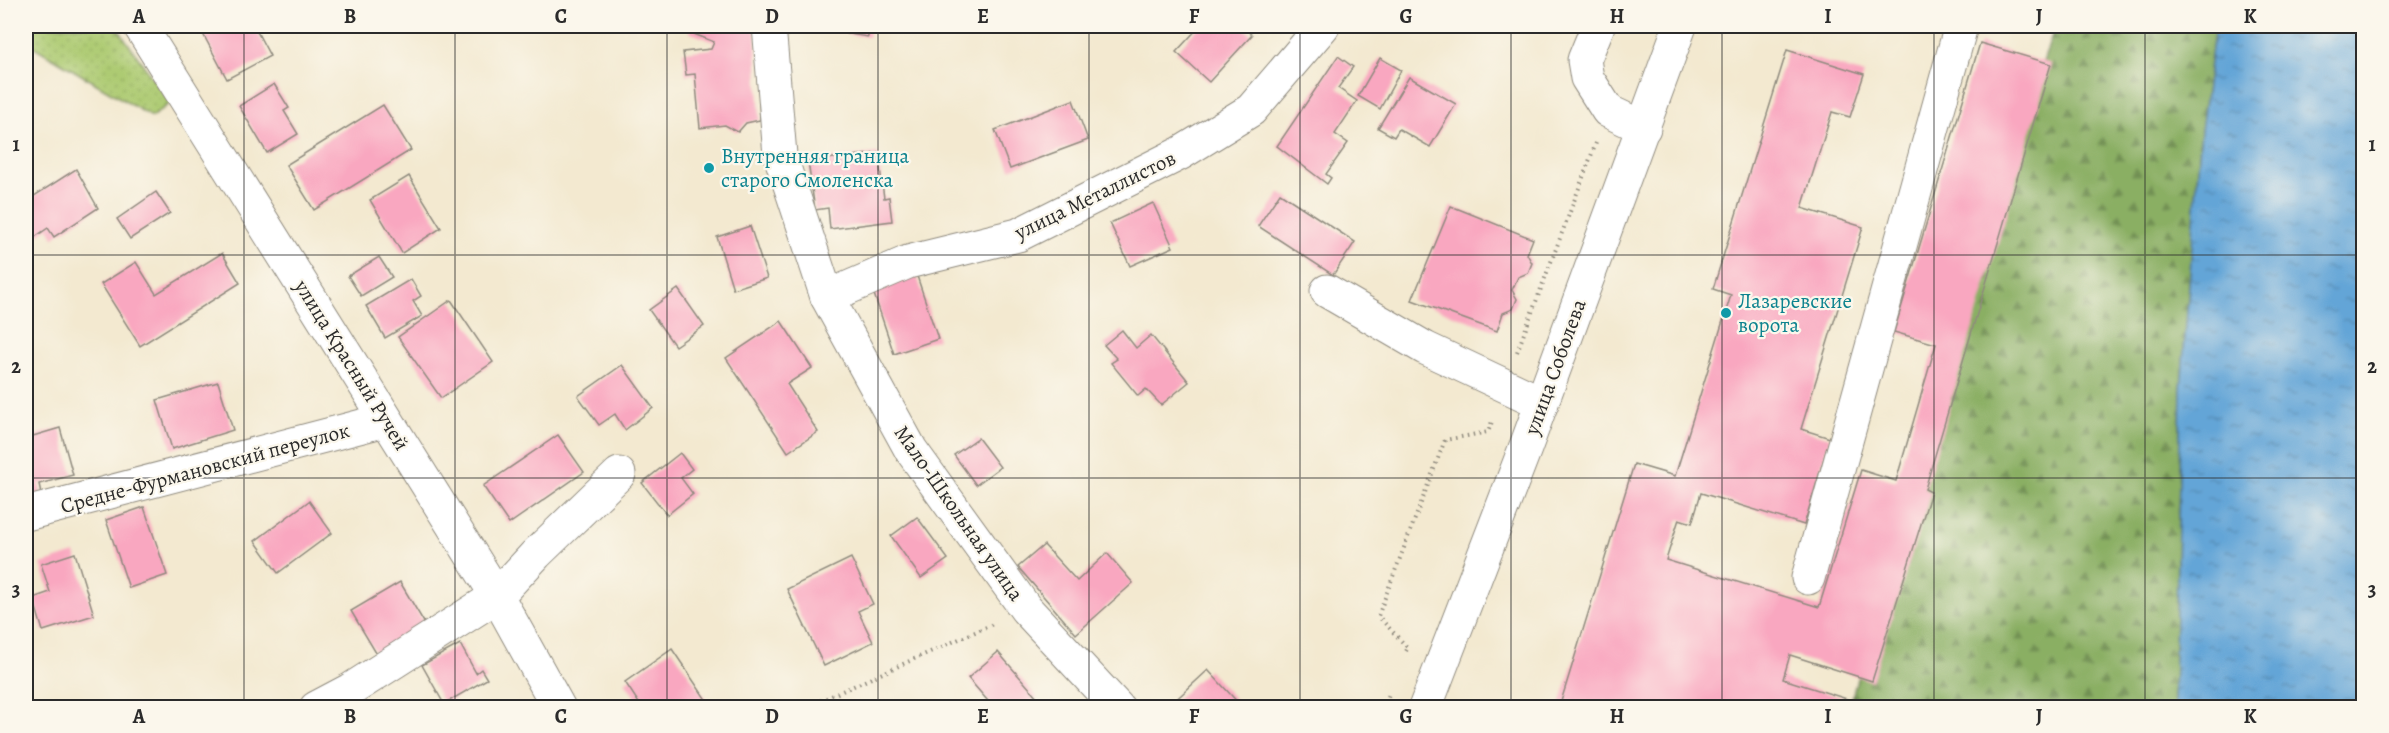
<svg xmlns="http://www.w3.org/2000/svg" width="2389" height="733" font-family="Alegreya,serif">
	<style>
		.grass { fill: url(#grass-dots); stroke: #6c7b4e; stroke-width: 1.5 }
		.forest { fill: url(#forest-firs); stroke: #5a6d48; stroke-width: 1.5 }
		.water { fill: url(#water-ripples); stroke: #476881; stroke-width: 1.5 }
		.building { fill: #f9a7c0 }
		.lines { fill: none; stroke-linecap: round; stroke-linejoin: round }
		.minor-casing { stroke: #8f8a7e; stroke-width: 35 }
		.major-casing { stroke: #8f8a7e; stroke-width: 35 }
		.path { stroke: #8f8a7e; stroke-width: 4; stroke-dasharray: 1.5 4.5; stroke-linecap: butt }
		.minor { stroke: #fff; stroke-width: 33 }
		.major { stroke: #fff; stroke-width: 33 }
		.grid { fill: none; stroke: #2b2b2b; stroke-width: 1.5; stroke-opacity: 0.55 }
		.culture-dot { fill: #0f9aa8; stroke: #fbf7ec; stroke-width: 2 }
		.labels { text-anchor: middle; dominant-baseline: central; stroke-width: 4.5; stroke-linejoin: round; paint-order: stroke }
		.culture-label { font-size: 21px; fill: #0d838f; stroke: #fbf7ec; text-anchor: start }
		.street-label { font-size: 21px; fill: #2b2b2b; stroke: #fbf7ec }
		.neatline { fill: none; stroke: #2b2b2b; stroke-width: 2 }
		.grid-label { font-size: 20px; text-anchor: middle; font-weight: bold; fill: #2b2b2b }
	</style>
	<defs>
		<pattern id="grass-dots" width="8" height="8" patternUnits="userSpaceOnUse" patternTransform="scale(1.5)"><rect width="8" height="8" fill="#adcb72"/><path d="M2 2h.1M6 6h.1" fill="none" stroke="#95ae63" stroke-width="1.8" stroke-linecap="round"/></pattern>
		<pattern id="forest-firs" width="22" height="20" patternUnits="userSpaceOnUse" patternTransform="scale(1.5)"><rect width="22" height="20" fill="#8aaf64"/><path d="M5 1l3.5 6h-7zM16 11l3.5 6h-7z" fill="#718f53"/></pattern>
		<pattern id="water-ripples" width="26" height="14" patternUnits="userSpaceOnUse" patternTransform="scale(1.5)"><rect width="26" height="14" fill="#63a5d7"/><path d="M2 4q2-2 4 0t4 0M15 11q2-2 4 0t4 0" fill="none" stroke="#5287af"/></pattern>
	</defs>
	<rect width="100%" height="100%" fill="#fbf7ec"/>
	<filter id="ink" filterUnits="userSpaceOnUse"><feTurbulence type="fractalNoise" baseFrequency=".0167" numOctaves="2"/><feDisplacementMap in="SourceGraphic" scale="12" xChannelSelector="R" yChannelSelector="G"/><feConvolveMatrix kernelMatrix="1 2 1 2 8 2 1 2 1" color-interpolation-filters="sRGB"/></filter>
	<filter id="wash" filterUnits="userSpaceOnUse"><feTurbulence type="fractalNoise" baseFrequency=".008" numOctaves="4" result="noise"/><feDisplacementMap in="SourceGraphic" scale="24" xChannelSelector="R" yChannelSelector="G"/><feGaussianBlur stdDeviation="1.35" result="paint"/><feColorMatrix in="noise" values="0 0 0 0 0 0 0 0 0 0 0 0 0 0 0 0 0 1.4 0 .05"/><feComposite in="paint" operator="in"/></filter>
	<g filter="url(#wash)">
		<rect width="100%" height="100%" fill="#f3e9d0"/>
		<path class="grass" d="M26,26H116L170,103L152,117L26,42Z"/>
		<path class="forest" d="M2055,26H2215L2201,131L2181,389L2174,707L1881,708L1852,697L1951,339Z"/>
		<path class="water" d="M2215,26H2363V707H2174L2181,389L2201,131Z"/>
		<g id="blocks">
			<g class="building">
				<path d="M209,26H254L270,56L227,79L201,30Z"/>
				<path d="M691,26H755L760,120L746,123L738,132L725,125L700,128L695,74L686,75L683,52L711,49L714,42L689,32Z"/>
				<path d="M818,26H870L868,37L817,29Z"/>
				<path d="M1200,26H1242L1252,35L1209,82L1176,52Z"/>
				<path d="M1980,43L2051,64L1925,489L1931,492L1872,681L1790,655L1783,679L1863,704L1862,708H1625L1604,701L1602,708H1559L1634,464L1675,476L1731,295L1713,289L1787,50L1864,74L1850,117L1832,112L1802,208L1863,227L1801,429L1830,438L1804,525L1701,493L1692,523L1679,519L1666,560L1819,607L1861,470L1896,481L1936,344L1894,332Z"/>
				<path d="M1338,56L1353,67L1338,88L1357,101L1335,134L1348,143L1326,174L1331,178L1327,184L1277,146Z"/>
				<path d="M1380,58L1401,70L1380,109L1358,96Z"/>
				<path d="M1409,77L1456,104L1430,147L1399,129L1394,137L1378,128Z"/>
				<path d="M274,84L289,108L284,111L298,134L267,153L239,106Z"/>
				<path d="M1073,100L1088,140L1010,169L995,130Z"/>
				<path d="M383,105L411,150L314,210L286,165Z"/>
				<path d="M878,153L884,198L889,197L892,221L830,229L828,208L815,210L808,161Z"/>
				<path d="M76,169L98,208L54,237L48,228L26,243V196L28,200Z"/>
				<path d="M409,176L441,228L402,253L370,200Z"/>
				<path d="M156,192L170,213L130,239L117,219Z"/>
				<path d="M1280,193L1355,242L1333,275L1258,226Z"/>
				<path d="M1153,203L1173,247L1130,266L1110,223Z"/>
				<path d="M1451,206L1533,239L1527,254L1532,263L1528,273L1518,277L1512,290L1517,299L1513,309L1503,313L1497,331L1412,300Z"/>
				<path d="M750,226L767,278L733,289L717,237Z"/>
				<path d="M222,253L240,283L140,346L101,284L136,262L156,294Z"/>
				<path d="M379,257L392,277L361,296L348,276Z"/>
				<path d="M917,276L938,339L894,354L873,291Z"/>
				<path d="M411,279L421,296L413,301L422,316L385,338L366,306Z"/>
				<path d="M678,289L704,326L675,346L649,310Z"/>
				<path d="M451,300L493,362L441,398L398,337Z"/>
				<path d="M781,321L812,368L787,384L818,432L788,452L726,358Z"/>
				<path d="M1122,330L1136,348L1151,335L1189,382L1161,405L1146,389L1138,396L1111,363L1117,359L1104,345Z"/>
				<path d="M622,365L653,408L625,430L615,414L599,425L578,396Z"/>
				<path d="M218,382L233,430L172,449L157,400Z"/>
				<path d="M60,428L73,475L39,484L41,493L26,498V438Z"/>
				<path d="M558,435L584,472L509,524L483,486Z"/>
				<path d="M978,438L1000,467L976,485L954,455Z"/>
				<path d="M680,453L692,469L681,478L693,494L667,515L642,483Z"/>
				<path d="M309,501L332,533L278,573L255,541Z"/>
				<path d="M144,507L167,575L129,588L106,520Z"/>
				<path d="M917,517L948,559L921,578L891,536Z"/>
				<path d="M1044,545L1077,581L1107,553L1133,583L1076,634L1018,567Z"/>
				<path d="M75,553L94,615L43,631L33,598L50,592L41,564Z"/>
				<path d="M851,558L873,604L858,611L873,642L824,666L787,589Z"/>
				<path d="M400,582L428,629L379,658L351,611Z"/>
				<path d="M460,644L476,673L481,669L487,679L444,704L422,665Z"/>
				<path d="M672,649L707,701L697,708H642L625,682Z"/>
				<path d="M998,652L1037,697L1026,708H994L968,678Z"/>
				<path d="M1208,670L1243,708H1167Z"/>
			</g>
		</g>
	</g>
	<g filter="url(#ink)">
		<use href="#blocks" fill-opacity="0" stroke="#8f8a7e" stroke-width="1.5"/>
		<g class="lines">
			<defs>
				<g id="minor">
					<path d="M140,26L497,596L559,708"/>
					<path d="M769,26L780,155L827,297L911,450L1026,609L1118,708"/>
					<path d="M1598,26L1584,60L1587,78L1608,111L1644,128"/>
					<path d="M1327,291L1425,348L1542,403"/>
					<path d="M827,297L908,262L1018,235L1181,153L1251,110L1323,26"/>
					<path d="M26,514L385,420"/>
					<path d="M1808,578L1961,26"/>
					<path d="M316,708L350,690L497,596L536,554L619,474"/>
				</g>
				<path id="major" d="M1425,708L1526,446L1680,26"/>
			</defs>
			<use href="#minor" class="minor-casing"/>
			<use href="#major" class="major-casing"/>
			<g class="path">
				<path d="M1517,352L1596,143"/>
				<path d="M1406,651L1408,648L1378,616L1445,440L1488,432L1493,419"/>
				<path d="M804,708L993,624"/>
				<path d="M1384,708L1389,694"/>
			</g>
			<use href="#minor" class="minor"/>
			<use href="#major" class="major"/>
		</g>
	</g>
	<path class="grid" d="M244,26V708M455,26V708M667,26V708M878,26V708M1089,26V708M1300,26V708M1511,26V708M1722,26V708M1934,26V708M2145,26V708M26,255H2364M26,478H2364"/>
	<g class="culture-dot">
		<circle cx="709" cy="168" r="6"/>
		<circle cx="1726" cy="313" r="6"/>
	</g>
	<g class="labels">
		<g class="culture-label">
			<text x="721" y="156">Внутренняя граница<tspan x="721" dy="24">старого Смоленска</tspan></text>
			<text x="1738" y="301">Лазаревские<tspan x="1738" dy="24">ворота</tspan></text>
		</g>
		<g class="street-label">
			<text transform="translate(1095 195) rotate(-26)">улица Металлистов</text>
			<text transform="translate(352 365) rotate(58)">улица Красный Ручей</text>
			<text transform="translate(1555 367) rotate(-70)">улица Соболева</text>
			<text transform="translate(205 468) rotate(-15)">Средне-Фурмановский переулок</text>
			<text transform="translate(959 513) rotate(55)">Мало-Школьная улица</text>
		</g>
	</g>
	<rect width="2389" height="733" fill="none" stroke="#fbf7ec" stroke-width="66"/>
	<rect x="33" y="33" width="2323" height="667" class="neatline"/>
	<g class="grid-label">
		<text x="139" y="23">A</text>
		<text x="350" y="23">B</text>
		<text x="561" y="23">C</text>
		<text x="772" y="23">D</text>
		<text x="983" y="23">E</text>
		<text x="1194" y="23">F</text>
		<text x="1406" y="23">G</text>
		<text x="1617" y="23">H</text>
		<text x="1828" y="23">I</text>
		<text x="2039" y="23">J</text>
		<text x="2250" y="23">K</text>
		<text x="16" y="151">1</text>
		<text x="2372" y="151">1</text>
		<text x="16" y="373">2</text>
		<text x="2372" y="373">2</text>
		<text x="16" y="596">3</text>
		<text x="2372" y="596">3</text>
		<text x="139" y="723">A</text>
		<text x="350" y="723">B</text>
		<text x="561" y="723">C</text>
		<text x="772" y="723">D</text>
		<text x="983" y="723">E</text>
		<text x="1194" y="723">F</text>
		<text x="1406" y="723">G</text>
		<text x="1617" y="723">H</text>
		<text x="1828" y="723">I</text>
		<text x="2039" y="723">J</text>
		<text x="2250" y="723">K</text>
	</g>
</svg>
